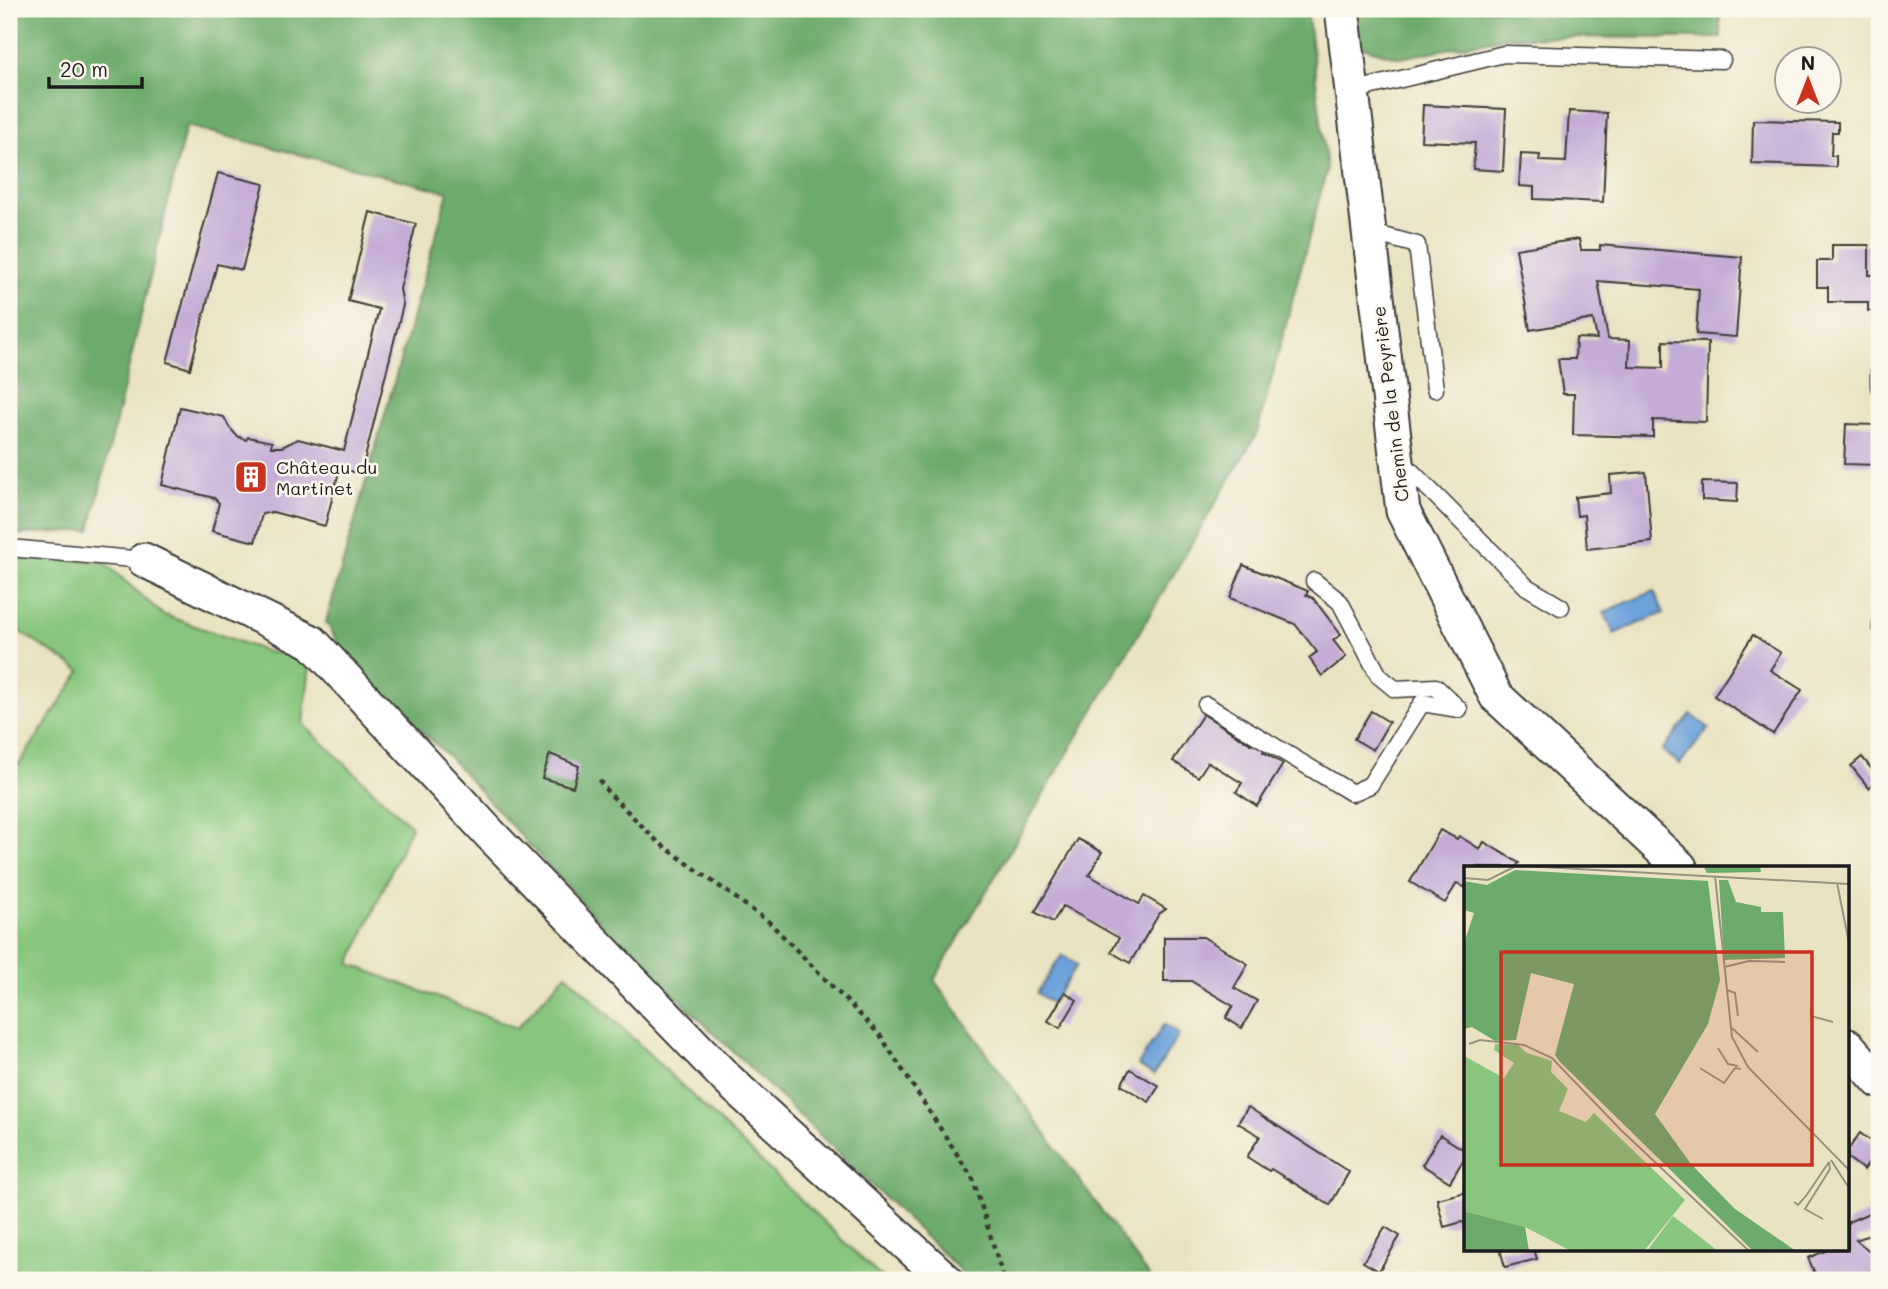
<svg xmlns="http://www.w3.org/2000/svg" width="1888" height="1289" font-family="Mali,sans-serif">
	<style>
		.green { fill: #87c67c; stroke: #52714c; stroke-width: 2 }
		.forest { fill: #6dab6c; stroke: #446444; stroke-width: 2 }
		.water { fill: #6da2da; stroke: #445f7b; stroke-width: 2 }
		.building { fill: #c5acd6 }
		.lines { fill: none; stroke-linecap: round; stroke-linejoin: round }
		.lane-casing { stroke: #3b3a35; stroke-width: 19 }
		.street-casing { stroke: #3b3a35; stroke-width: 37 }
		.path { stroke: #3b3a35; stroke-width: 4.5; stroke-dasharray: 5 5; stroke-linecap: butt }
		.lane { stroke: #fff; stroke-width: 16 }
		.street { stroke: #fff; stroke-width: 33 }
		.labels { text-anchor: middle; dominant-baseline: central; stroke-width: 5; stroke-linejoin: round; paint-order: stroke }
		.street-label { font-size: 18px; fill: #1c1c1c; stroke: #fbf7ec }
		.poi-label { font-size: 18px; fill: #1c1c1c; stroke: #fbf7ec; text-anchor: start }
		.inset-road { fill: none; stroke: #989380; stroke-width: 2 }
		.view { fill: #c8321e; fill-opacity: 0.15; stroke: #c8321e; stroke-width: 3.5 }
		.inset-edge { fill: none; stroke: #1c1c1c; stroke-width: 3.5 }
	</style>
	<rect width="100%" height="100%" fill="#fbf7ec"/>
	<filter id="ink" filterUnits="userSpaceOnUse"><feTurbulence type="fractalNoise" baseFrequency=".0143" numOctaves="2"/><feDisplacementMap in="SourceGraphic" scale="14" xChannelSelector="R" yChannelSelector="G"/><feConvolveMatrix kernelMatrix="1 2 1 2 8 2 1 2 1" color-interpolation-filters="sRGB"/></filter>
	<filter id="wash" filterUnits="userSpaceOnUse"><feTurbulence type="fractalNoise" baseFrequency=".00686" numOctaves="4" result="noise"/><feDisplacementMap in="SourceGraphic" scale="28" xChannelSelector="R" yChannelSelector="G"/><feGaussianBlur stdDeviation="1.57" result="paint"/><feColorMatrix in="noise" values="0 0 0 0 0 0 0 0 0 0 0 0 0 0 0 0 0 1.4 0 .05"/><feComposite in="paint" operator="in"/></filter>
	<g filter="url(#wash)">
		<rect width="100%" height="100%" fill="#eae3c3"/>
		<path class="green" d="M9,558L104,562L162,614L268,652L311,658L303,724L411,826L350,964L517,1028L566,974L884,1280H9V759L19,764L81,671L9,625Z"/>
		<g class="forest">
			<path d="M9,9H1307L1327,169L1257,433L934,980L1152,1280H970L603,926L448,756L350,663L326,622L448,192L186,126L90,530L9,535Z"/>
			<path d="M1351,9H1719L1721,38L1508,37L1400,58L1355,45Z"/>
		</g>
		<g class="water">
			<path d="M1654,591L1664,613L1614,634L1604,612Z"/>
			<path d="M1691,714L1709,728L1680,764L1662,750Z"/>
			<path d="M1062,955L1077,965L1052,1003L1037,993Z"/>
			<path d="M1164,1024L1179,1034L1154,1075L1138,1065Z"/>
		</g>
		<g id="blocks">
			<g class="building">
				<path d="M1423,105L1506,109L1503,171L1473,169L1475,143L1421,141Z"/>
				<path d="M1569,111L1607,113L1603,202L1534,199V187L1519,186L1521,154L1540,155L1539,161L1566,162Z"/>
				<path d="M1753,120L1838,122V132H1832L1831,156H1836V167L1752,164Z"/>
				<path d="M218,173L264,184L242,270L217,264L190,369L167,362Z"/>
				<path d="M370,212L416,224L400,289L403,305L361,474L340,468L325,526L273,512L262,514L255,542L212,531L219,503L214,498L162,485L180,407L224,417L229,427L237,436L246,440L248,437L272,442L271,447H282L298,439L344,451L379,309L348,301Z"/>
				<path d="M1579,239L1581,250H1600V245L1742,257L1736,337L1696,334L1699,289L1598,281L1608,339L1630,340L1629,367L1663,368V341L1708,342L1706,422L1653,420V437L1573,435L1574,394H1563L1558,359H1575L1576,338L1597,339L1593,319L1530,330L1516,249Z"/>
				<path d="M1832,245H1869V275H1879V311H1868V302H1828V287H1817V261H1832Z"/>
				<path d="M1876,409H1879V465L1844,464L1846,424L1875,425Z"/>
				<path d="M1646,472L1652,542L1587,549L1584,515L1577,516L1575,497L1611,493L1610,475Z"/>
				<path d="M1702,482L1738,483L1737,502L1702,500Z"/>
				<path d="M1243,565L1308,591L1306,595L1313,598L1341,635L1333,640L1346,657L1322,676L1309,658L1317,652L1295,624L1230,598Z"/>
				<path d="M1874,611H1879V631L1872,630Z"/>
				<path d="M1753,635L1781,653L1770,670L1802,690L1773,734L1714,696Z"/>
				<path d="M1371,711L1389,722L1373,750L1354,739Z"/>
				<path d="M1203,714L1251,744L1256,736L1268,743L1263,752L1283,764L1257,806L1236,792L1242,783L1208,762L1198,777L1173,761Z"/>
				<path d="M550,754L579,766L573,787L542,778Z"/>
				<path d="M1862,757L1879,778L1869,788L1851,766Z"/>
				<path d="M1440,830L1457,839L1459,836L1480,849L1484,842L1519,863L1516,867H1466V888L1457,883L1445,903L1410,882Z"/>
				<path d="M1078,839L1102,852L1089,875L1139,904L1144,896L1166,909L1159,914L1130,963L1111,952L1119,938L1063,906L1053,922L1035,912Z"/>
				<path d="M1164,937H1203L1248,964L1234,988L1257,1001L1242,1028L1226,1018L1233,1006L1191,981H1164Z"/>
				<path d="M1065,992L1077,1000L1060,1028L1048,1021Z"/>
				<path d="M1130,1069L1159,1086L1149,1102L1121,1085Z"/>
				<path d="M1248,1107L1349,1172L1330,1205L1271,1169L1269,1171L1247,1157L1260,1136L1238,1123Z"/>
				<path d="M1860,1133L1879,1147L1864,1170L1848,1158V1150Z"/>
				<path d="M1440,1135L1466,1151V1155L1450,1182L1422,1165Z"/>
				<path d="M1466,1192V1224L1462,1222L1444,1227L1437,1199Z"/>
				<path d="M1869,1213L1877,1232L1856,1240L1879,1259V1280L1845,1278L1818,1280L1808,1258L1830,1249H1848V1222Z"/>
				<path d="M1385,1227L1400,1236L1379,1271L1363,1262Z"/>
				<path d="M1500,1249H1534L1537,1259L1505,1267Z"/>
			</g>
		</g>
	</g>
	<g filter="url(#ink)">
		<use href="#blocks" fill-opacity="0" stroke="#3b3a35" stroke-width="2"/>
		<g class="lines">
			<defs>
				<g id="lane">
					<path d="M1352,91L1504,54L1722,60"/>
					<path d="M1369,232L1417,245L1435,389"/>
					<path d="M1879,370V387"/>
					<path d="M1400,460L1527,587L1561,607"/>
					<path d="M9,548L144,560"/>
					<path d="M1314,581L1340,602L1379,676L1395,689L1436,687L1459,709"/>
					<path d="M1206,705L1352,793L1370,785L1422,703L1459,709"/>
				</g>
				<g id="street">
					<path d="M1342,9L1403,511L1496,696L1680,867"/>
					<path d="M144,560L312,642L490,834L727,1079L946,1280"/>
					<path d="M1848,1046L1879,1081"/>
				</g>
			</defs>
			<use href="#lane" class="lane-casing"/>
			<use href="#street" class="street-casing"/>
			<path class="path" d="M599,780L607,791L658,842L769,922L880,1035L973,1179L1004,1280"/>
			<use href="#lane" class="lane"/>
			<use href="#street" class="street"/>
		</g>
	</g>
	<defs>
		<symbol id="building-square" viewBox="-11 -11 22 22"><rect x="-9" y="-9" width="18" height="18" rx="4" fill="#c8321e" stroke="#fbf7ec"/><path d="M-4-6H4V6H1V3H-1V6H-4ZM-2.5-4.3h1.7v1.8h-1.7ZM.8-4.3h1.7v1.8H.8ZM-2.5-1h1.7V.8h-1.7ZM.8-1h1.7V.8H.8Z" fill="#fff"/></symbol>
	</defs>
	<g fill-rule="evenodd">
		<use href="#building-square" x="232" y="458" width="38" height="38"/>
	</g>
	<g class="labels">
		<g class="street-label">
			<text transform="translate(1390 404) rotate(-97)">Chemin de la Peyrière</text>
		</g>
		<g class="poi-label">
			<text x="276" y="467">Château du<tspan x="276" dy="21">Martinet</tspan></text>
		</g>
	</g>
	<g transform="translate(1464 866)">
		<rect width="385" height="385" fill="#eae3c3"/>
		<path d="M31,178L54,179L63,187L88,195L87,206L104,223L95,245L122,256L130,247L221,334L180,385H107L61,361L0,345V198L2,191L40,212L50,197L30,184ZM209,350L254,385H183Z" fill="#87c67c"/>
		<path d="M239,0H296L297,6L243,7ZM51,4L244,15L256,114L244,158L191,248L227,298L271,343L332,385H289L95,195L91,189L110,118L67,107L52,174L31,175L8,161L0,163V77L10,47L0,44V15L23,19ZM255,14H264L272,36L297,41V46H319L321,92L260,94ZM0,345L61,361L65,385H0Z" fill="#6dab6c"/>
		<path class="inset-road" d="M59,0L385,18M251,10L268,171L284,201L385,304M0,12L24,14L52,0M373,17L385,77M260,101L285,95L321,96M263,124L271,127L274,150M347,140V150L369,156M268,162L294,186M5,178L16,174L60,179L88,192L157,264L285,385M254,182L264,198L274,200M236,202L260,217L271,202L277,203M367,294L385,322M330,336L334,339L342,330L365,296M359,353L341,343L366,303L365,296"/>
		<path class="view" d="M37,86H348V299H37Z"/>
		<rect width="385" height="385" class="inset-edge"/>
	</g>
	<rect width="1888" height="1289" fill="none" stroke="#fbf7ec" stroke-width="35"/>
	<g transform="translate(1808 80)"><circle r="33" fill="#fbf7ec" stroke="#a29f99" stroke-width="2"/>
	<path d="M0-5L12 26L0 18L-12 26Z" fill="#c8321e"/>
	<text y="-10" font-size="19" font-weight="bold" text-anchor="middle" fill="#1c1c1c">N</text>
	</g>
	<path d="M49 77v10h93v-10" fill="none" stroke="#1c1c1c" stroke-width="3.5"/>
	<text x="60" y="77" font-size="21" fill="#1c1c1c" stroke="#fbf7ec" stroke-width="5" paint-order="stroke">20 m</text>
</svg>
